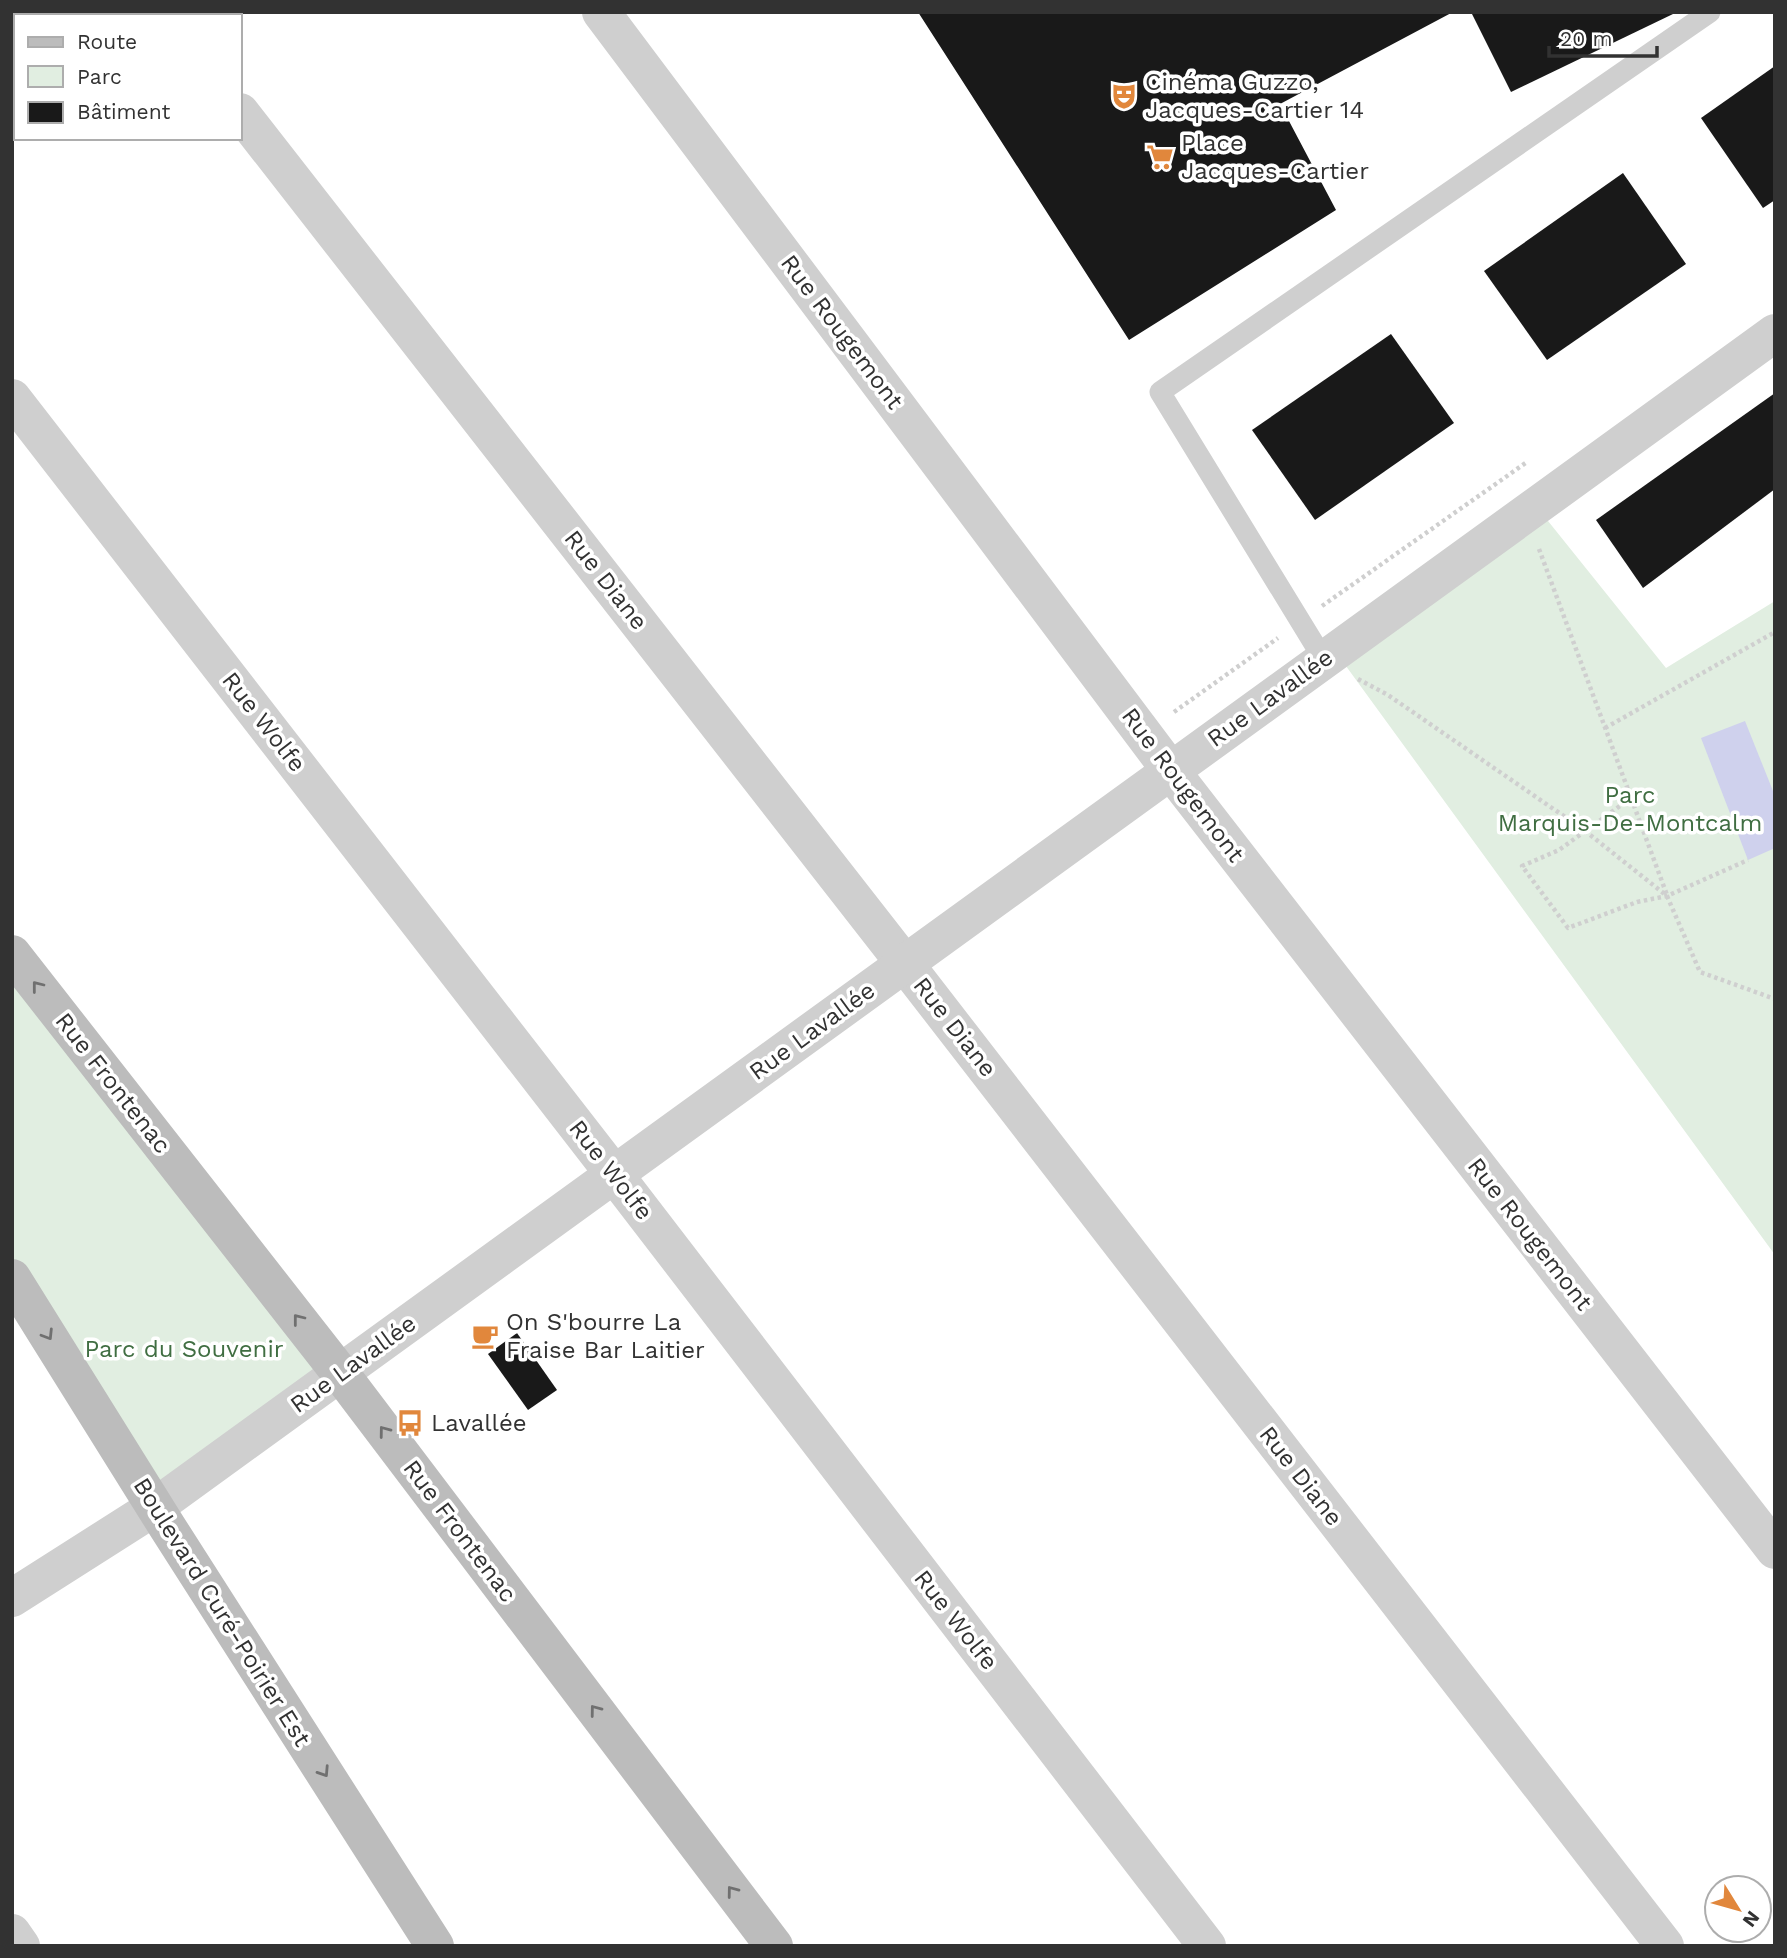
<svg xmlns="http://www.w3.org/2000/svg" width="1787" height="1958" font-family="'Work Sans',sans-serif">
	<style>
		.green { fill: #e1eee1 }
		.water { fill: #cfd1ed }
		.building { fill: #191919 }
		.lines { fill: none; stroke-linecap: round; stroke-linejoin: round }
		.path { stroke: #cfcfcf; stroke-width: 4.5; stroke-dasharray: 3.5 3.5; stroke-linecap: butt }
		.lane { stroke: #cfcfcf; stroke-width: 21 }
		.street { stroke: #cfcfcf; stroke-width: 38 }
		.secondary { stroke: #bcbcbc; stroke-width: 38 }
		.oneway { stroke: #707070 }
		.labels { text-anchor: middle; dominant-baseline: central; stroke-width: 7; stroke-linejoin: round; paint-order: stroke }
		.poi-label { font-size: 24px; fill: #323232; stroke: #fff; text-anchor: start }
		.street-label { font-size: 24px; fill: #323232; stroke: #fff }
		.park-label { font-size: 24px; fill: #406e42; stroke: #fff }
	</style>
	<rect width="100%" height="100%" fill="#fff"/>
	<g class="green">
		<path d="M1536,506L1666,668L1775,601V1255L1343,662Z"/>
		<path d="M12,954L340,1373L155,1507L12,1278Z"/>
	</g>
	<path class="water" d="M1745,721L1775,796V848L1748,860L1701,738Z"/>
	<g class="building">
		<path d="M918,12H1453L1280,104L1336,210L1129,340Z"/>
		<path d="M1471,12H1672L1673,14L1511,92Z"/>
		<path d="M1775,66V200L1763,208L1701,118Z"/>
		<path d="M1623,173L1686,264L1547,360L1484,271Z"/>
		<path d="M1391,334L1454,423L1315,520L1252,430Z"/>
		<path d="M1775,393V489L1643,588L1596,520Z"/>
		<path d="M517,1333L557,1390L528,1410L488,1354Z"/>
	</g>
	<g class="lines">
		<g class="path">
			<path d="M1539,549L1667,895"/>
			<path d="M1322,606L1527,462"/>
			<path d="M1358,679L1388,695L1584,830L1667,896L1700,972L1775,999"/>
			<path d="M1174,712L1278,638"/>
			<path d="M1605,728L1775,632"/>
			<path d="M1631,798L1559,850L1522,866L1568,928L1637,902L1667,896L1748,860"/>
		</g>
		<path class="lane" d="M1324,660L1160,392L1710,12"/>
		<g class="street">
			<path d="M162,12L164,16"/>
			<path d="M601,12L1171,771L1775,1550"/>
			<path d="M240,112L905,964L1665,1946"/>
			<path d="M12,398L614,1174L1207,1946"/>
			<path d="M12,1598L155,1507L1775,333"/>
			<path d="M12,1933L21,1946"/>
		</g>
		<g class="secondary">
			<path d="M12,954L340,1373L774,1946"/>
			<path d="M12,1278L168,1528L435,1946"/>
		</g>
	</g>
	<defs><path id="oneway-chevron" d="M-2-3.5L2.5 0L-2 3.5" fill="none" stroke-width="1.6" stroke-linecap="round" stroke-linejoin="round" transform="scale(1.75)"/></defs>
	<g class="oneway">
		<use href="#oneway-chevron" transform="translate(37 986) rotate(-128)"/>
		<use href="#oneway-chevron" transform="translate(298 1319) rotate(-128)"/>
		<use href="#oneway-chevron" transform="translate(48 1335) rotate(58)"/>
		<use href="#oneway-chevron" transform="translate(384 1431) rotate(-127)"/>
		<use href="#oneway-chevron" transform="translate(595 1710) rotate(-127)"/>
		<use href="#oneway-chevron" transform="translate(324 1772) rotate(57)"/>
		<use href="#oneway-chevron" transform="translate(732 1891) rotate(-127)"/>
	</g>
	<defs>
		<symbol id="theatre-bare" viewBox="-9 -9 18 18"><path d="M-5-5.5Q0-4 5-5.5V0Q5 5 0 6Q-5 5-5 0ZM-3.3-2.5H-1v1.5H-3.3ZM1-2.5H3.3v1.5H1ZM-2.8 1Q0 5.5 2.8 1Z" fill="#e1873c" stroke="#fff" stroke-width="2.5" paint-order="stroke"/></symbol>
		<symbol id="supermarket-bare" viewBox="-9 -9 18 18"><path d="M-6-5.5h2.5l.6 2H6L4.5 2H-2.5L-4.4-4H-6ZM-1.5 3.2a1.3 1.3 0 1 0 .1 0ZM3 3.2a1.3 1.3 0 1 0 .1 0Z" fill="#e1873c" stroke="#fff" stroke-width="2.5" paint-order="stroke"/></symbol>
		<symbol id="cafe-bare" viewBox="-9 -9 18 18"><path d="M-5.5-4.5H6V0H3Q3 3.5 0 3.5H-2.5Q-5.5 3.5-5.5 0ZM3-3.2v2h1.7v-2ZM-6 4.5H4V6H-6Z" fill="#e1873c" stroke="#fff" stroke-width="2.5" paint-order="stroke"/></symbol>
		<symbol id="bus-bare" viewBox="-9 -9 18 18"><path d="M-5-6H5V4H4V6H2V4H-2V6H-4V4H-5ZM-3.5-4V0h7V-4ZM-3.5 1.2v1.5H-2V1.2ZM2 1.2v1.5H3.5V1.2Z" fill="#e1873c" stroke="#fff" stroke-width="2.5" paint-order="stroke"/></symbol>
	</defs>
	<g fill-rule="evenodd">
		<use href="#theatre-bare" x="1105" y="77" width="38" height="38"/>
		<use href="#supermarket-bare" x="1141" y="138" width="38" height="38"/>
		<use href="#cafe-bare" x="466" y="1317" width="38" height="38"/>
		<use href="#bus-bare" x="391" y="1404" width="38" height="38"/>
	</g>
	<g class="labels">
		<g class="poi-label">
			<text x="1145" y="82">Cinéma Guzzo,<tspan x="1145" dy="28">Jacques-Cartier 14</tspan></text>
			<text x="1181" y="143">Place<tspan x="1181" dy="28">Jacques-Cartier</tspan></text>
			<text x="506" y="1322">On S'bourre La<tspan x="506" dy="28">Fraise Bar Laitier</tspan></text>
			<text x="431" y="1423">Lavallée</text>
		</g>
		<g class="street-label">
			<text transform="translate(842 332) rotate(53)">Rue Rougemont</text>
			<text transform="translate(606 580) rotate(52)">Rue Diane</text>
			<text transform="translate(1270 698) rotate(-36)">Rue Lavallée</text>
			<text transform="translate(264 722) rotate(52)">Rue Wolfe</text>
			<text transform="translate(1183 785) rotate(53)">Rue Rougemont</text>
			<text transform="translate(955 1027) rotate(52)">Rue Diane</text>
			<text transform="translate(812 1031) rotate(-36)">Rue Lavallée</text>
			<text transform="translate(113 1083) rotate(52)">Rue Frontenac</text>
			<text transform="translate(611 1170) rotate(52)">Rue Wolfe</text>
			<text transform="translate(1530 1234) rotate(52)">Rue Rougemont</text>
			<text transform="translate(353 1364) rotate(-36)">Rue Lavallée</text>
			<text transform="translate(1301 1476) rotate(52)">Rue Diane</text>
			<text transform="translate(460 1531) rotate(53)">Rue Frontenac</text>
			<text transform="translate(222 1612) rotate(58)">Boulevard Curé-Poirier Est</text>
			<text transform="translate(956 1620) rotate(52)">Rue Wolfe</text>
		</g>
		<g class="park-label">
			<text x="1630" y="795">Parc<tspan x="1630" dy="28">Marquis-De-Montcalm</tspan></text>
			<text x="184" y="1349">Parc du Souvenir</text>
		</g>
	</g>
	<rect width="1787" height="1958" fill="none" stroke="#323232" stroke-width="28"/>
	<rect x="14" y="14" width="228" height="126" fill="#ffffff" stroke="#adadad" stroke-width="2"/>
	<rect x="28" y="37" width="35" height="10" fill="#bcbcbc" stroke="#adadad" stroke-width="2"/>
	<text x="77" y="49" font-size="21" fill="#323232">Route</text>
	<rect x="28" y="66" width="35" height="21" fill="#e1eee1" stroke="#adadad" stroke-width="2"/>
	<text x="77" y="84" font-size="21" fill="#323232">Parc</text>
	<rect x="28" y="102" width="35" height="21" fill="#191919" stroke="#adadad" stroke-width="2"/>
	<text x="77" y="119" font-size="21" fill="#323232">Bâtiment</text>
	<g transform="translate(1738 1909) rotate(127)"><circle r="33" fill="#ffffff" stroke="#adadad" stroke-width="2"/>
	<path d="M0-5L12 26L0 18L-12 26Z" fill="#e1873c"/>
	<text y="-10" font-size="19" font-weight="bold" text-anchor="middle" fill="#323232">N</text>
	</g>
	<path d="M1549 46v10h108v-10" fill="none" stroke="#323232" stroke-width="3.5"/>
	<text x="1560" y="46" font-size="21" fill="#323232" stroke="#ffffff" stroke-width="5" paint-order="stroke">20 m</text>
</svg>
